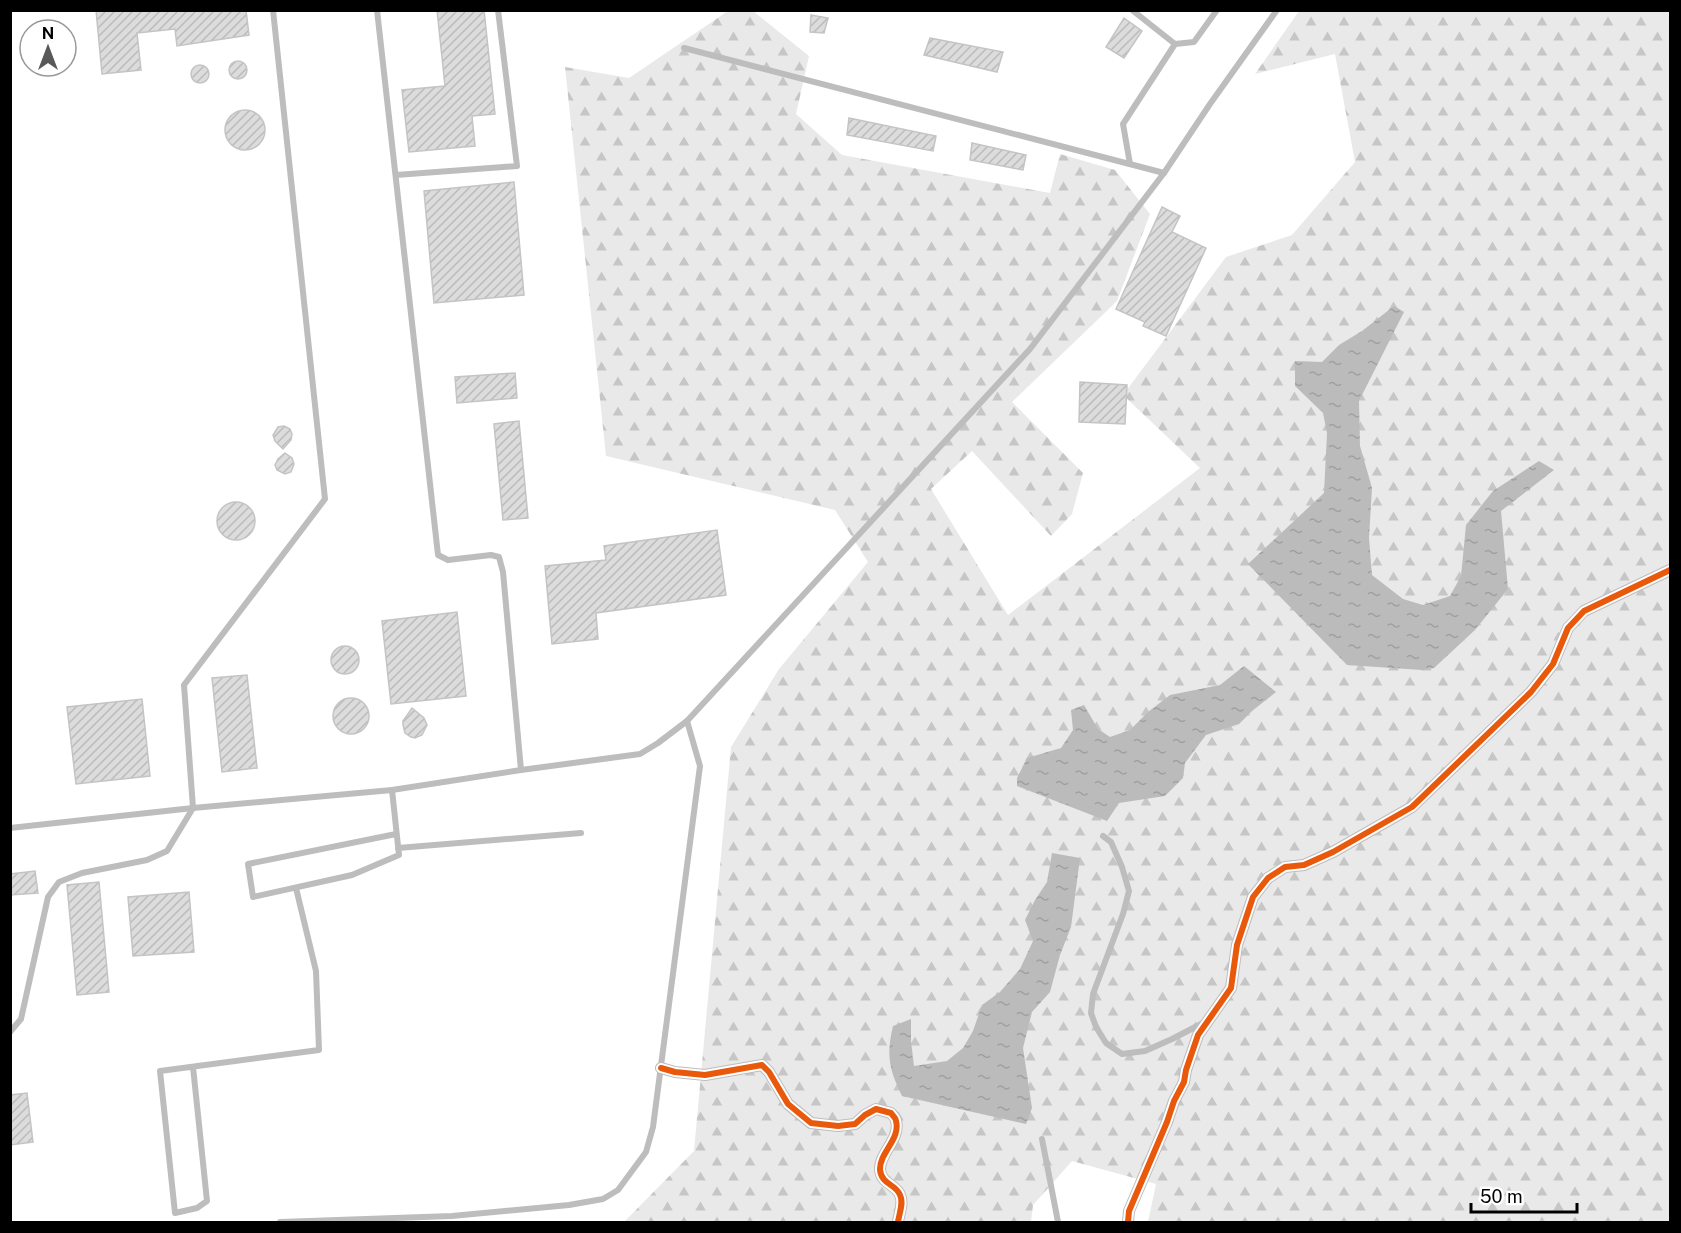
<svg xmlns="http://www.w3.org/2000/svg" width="1681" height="1233" font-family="'Public Sans',sans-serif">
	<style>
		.forest { fill: url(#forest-firs) }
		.water { fill: url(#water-ripples) }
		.building { fill: url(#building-hatch); stroke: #c4c4c4; stroke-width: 1.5 }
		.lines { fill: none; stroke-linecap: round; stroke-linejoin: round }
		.service { stroke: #bdbdbd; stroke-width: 6 }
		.minor { stroke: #bdbdbd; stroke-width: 12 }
		.cycleway-casing { stroke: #fff; stroke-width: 10 }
		.cycleway { stroke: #e8590c; stroke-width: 6 }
	</style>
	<defs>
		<pattern id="forest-firs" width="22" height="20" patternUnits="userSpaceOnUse" patternTransform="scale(1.5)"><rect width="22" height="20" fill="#e9e9e9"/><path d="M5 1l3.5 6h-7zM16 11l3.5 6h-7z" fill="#c6c6c6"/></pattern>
		<pattern id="water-ripples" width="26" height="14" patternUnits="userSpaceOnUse" patternTransform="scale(1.5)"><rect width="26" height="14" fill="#bbb"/><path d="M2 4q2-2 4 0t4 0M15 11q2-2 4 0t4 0" fill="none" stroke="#9f9f9f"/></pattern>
		<pattern id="building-hatch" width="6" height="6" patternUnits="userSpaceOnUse" patternTransform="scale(1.5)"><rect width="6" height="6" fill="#dcdcdc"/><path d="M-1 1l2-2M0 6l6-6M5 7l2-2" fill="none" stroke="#bbb"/></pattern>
	</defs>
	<rect width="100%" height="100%" fill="#fff"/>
	<path class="forest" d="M728,11H753L809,56L796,114L842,155L1050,193L1060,154L1115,170L1150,214L1117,301L1012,402L1083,473L1072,514L1051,536L972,451L931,489L1008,615L1200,468L1123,395L1226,257L1292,235L1355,162L1335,54L1255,74L1299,11H1670V1222H1148L1156,1184L1072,1161L1033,1205L1031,1222H624L694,1151L731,747L779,669L868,562L835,510L606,456L565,67L629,78Z"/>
	<g class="water">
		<path d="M1394,306L1404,312L1359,401L1360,446L1372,488L1369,538L1372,575L1403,599L1423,605L1450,596L1461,576L1466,525L1493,491L1539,461L1554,470L1501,511L1508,589L1475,630L1434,668L1422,670L1347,665L1248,564L1324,493L1327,433L1323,413L1295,386V361L1322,362L1339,345L1362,331Z"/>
		<path d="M1244,666L1276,692L1252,711L1239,724L1206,735L1185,763L1183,778L1165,796L1119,803L1107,821L1017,786V778L1027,758L1061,748L1073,730L1071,710L1084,705L1098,729L1110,737L1130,730L1148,712L1170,695L1220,685Z"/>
		<path d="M1052,853L1080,858L1071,927L1060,955L1050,992L1032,1012L1023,1048L1032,1108L1026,1124L902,1096C889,1069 886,1055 893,1026L911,1019V1041L914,1066L947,1061L963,1048L973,1031L982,1005L1000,992L1020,969L1033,941L1025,920L1035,900L1047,882Z"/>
	</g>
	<g class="building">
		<path d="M96,10H246L249,35L177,46L175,29L137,33L141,70L102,74Z"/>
		<path d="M437,10H484L495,114L472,116L475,146L409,152L402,90L445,86Z"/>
		<path d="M811,15L828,18L824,33L810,32Z"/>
		<path d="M1124,18L1142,31L1124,58L1106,47Z"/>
		<path d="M930,38L1003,52L997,72L924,55Z"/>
		<circle cx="238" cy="70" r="9"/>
		<circle cx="200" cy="74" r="9"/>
		<circle cx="245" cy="130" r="20"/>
		<path d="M849,118L936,136L933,151L847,135Z"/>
		<path d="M972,143L1026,155L1023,170L970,160Z"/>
		<path d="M514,182L524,295L434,303L424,191Z"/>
		<path d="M1162,207L1180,216L1172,232L1206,248L1166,336L1143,326L1145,322L1116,309Z"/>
		<path d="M515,373L517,398L457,403L455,377Z"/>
		<path d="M1080,382L1127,385L1125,424L1079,422Z"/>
		<path d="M519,421L528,518L503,520L494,424Z"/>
		<path d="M284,426L290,429L292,434L291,440L283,449L275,441L273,435L278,427Z"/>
		<path d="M285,453L292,458L294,464L291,472L285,474L277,470L275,465L278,459Z"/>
		<circle cx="236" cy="521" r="19"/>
		<path d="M717,530L726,595L596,613L598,639L552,644L545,566L606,560L604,546Z"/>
		<path d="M457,612L466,696L391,704L382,621Z"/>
		<circle cx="345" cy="660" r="14"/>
		<path d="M247,675L257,768L222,772L212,678Z"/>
		<circle cx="351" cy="716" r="18"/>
		<path d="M142,699L150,776L76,784L67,707Z"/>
		<path d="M412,708L424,718L427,725L422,735L415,738L411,737L405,733L403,725V721Z"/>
		<path d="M35,871L38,893L10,895V874Z"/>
		<path d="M99,882L109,992L77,995L67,885Z"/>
		<path d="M189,892L194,952L133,956L128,897Z"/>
		<path d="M27,1093L33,1142L10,1145V1095Z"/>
	</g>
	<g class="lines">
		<g class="service">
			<path d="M377,10L438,555L448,560L491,555L499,557L503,572L521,770"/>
			<path d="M1132,10L1175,44"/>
			<path d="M684,48L1164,173"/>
			<path d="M1130,164L1123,124L1175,44L1194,42L1217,10"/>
			<path d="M396,175L517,166L498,10"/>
			<path d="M392,790L399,855L352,875L253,897L248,864L396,834"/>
			<path d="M10,828L193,808L392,790L521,770L640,754L658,743L687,721L1030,349L1164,173L1210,104L1277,10"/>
			<path d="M1103,836L1111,842L1122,867L1129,891L1123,914L1093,994L1091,1013L1096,1027L1106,1043L1122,1054L1145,1051L1172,1039L1203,1023"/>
			<path d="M398,848L581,833"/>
			<path d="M10,1032L21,1019L48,897L59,882L82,873L147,860L167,851L193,808L184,685L325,499L273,10"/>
			<path d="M193,1067L207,1201L197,1208L175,1213L160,1071L319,1050L316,971L296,888"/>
			<path d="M1042,1139L1058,1222"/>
			<path d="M280,1222L452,1216L569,1205L603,1199L618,1190L646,1152L653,1127L700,766L687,721"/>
		</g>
		<g class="minor">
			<path d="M661,1068L675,1072L705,1075L762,1065L769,1072L788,1104L811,1123L838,1126L855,1124L865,1115L876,1109L891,1113C893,1116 896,1118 896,1121C901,1139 879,1153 880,1170C882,1185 896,1184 900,1195C904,1203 899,1214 898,1222"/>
			<path d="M1128,1222L1129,1211L1167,1122L1174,1101L1184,1082L1186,1070L1198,1035L1231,988L1237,945L1253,897L1268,878L1285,867L1304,865L1333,852L1412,807L1531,692L1553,664L1568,628L1584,611L1670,570"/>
		</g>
		<defs>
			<g id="cycleway">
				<path d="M661,1068L675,1072L705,1075L762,1065L769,1072L788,1104L811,1123L838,1126L855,1124L865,1115L876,1109L891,1113C893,1116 896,1118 896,1121C901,1139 879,1153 880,1170C882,1185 896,1184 900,1195C904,1203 899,1214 898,1222"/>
				<path d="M1128,1222L1129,1211L1167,1122L1174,1101L1184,1082L1186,1070L1198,1035L1231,988L1237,945L1253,897L1268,878L1285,867L1304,865L1333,852L1412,807L1531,692L1553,664L1568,628L1584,611L1670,570"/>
			</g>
		</defs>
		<use href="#cycleway" class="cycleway-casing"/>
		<use href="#cycleway" class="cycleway"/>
	</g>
	<rect width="1681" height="1233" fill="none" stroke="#000000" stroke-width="24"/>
	<g transform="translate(48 48)"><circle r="28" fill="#ffffff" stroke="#999999" stroke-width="1.5"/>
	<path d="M0-4.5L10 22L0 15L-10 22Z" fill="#595959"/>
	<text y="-9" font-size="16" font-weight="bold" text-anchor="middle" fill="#000000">N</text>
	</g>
	<path d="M1471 1203v9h106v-9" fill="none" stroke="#000000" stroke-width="3"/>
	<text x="1480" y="1203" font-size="18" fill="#000000" stroke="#ffffff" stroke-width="4.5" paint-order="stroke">50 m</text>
</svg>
